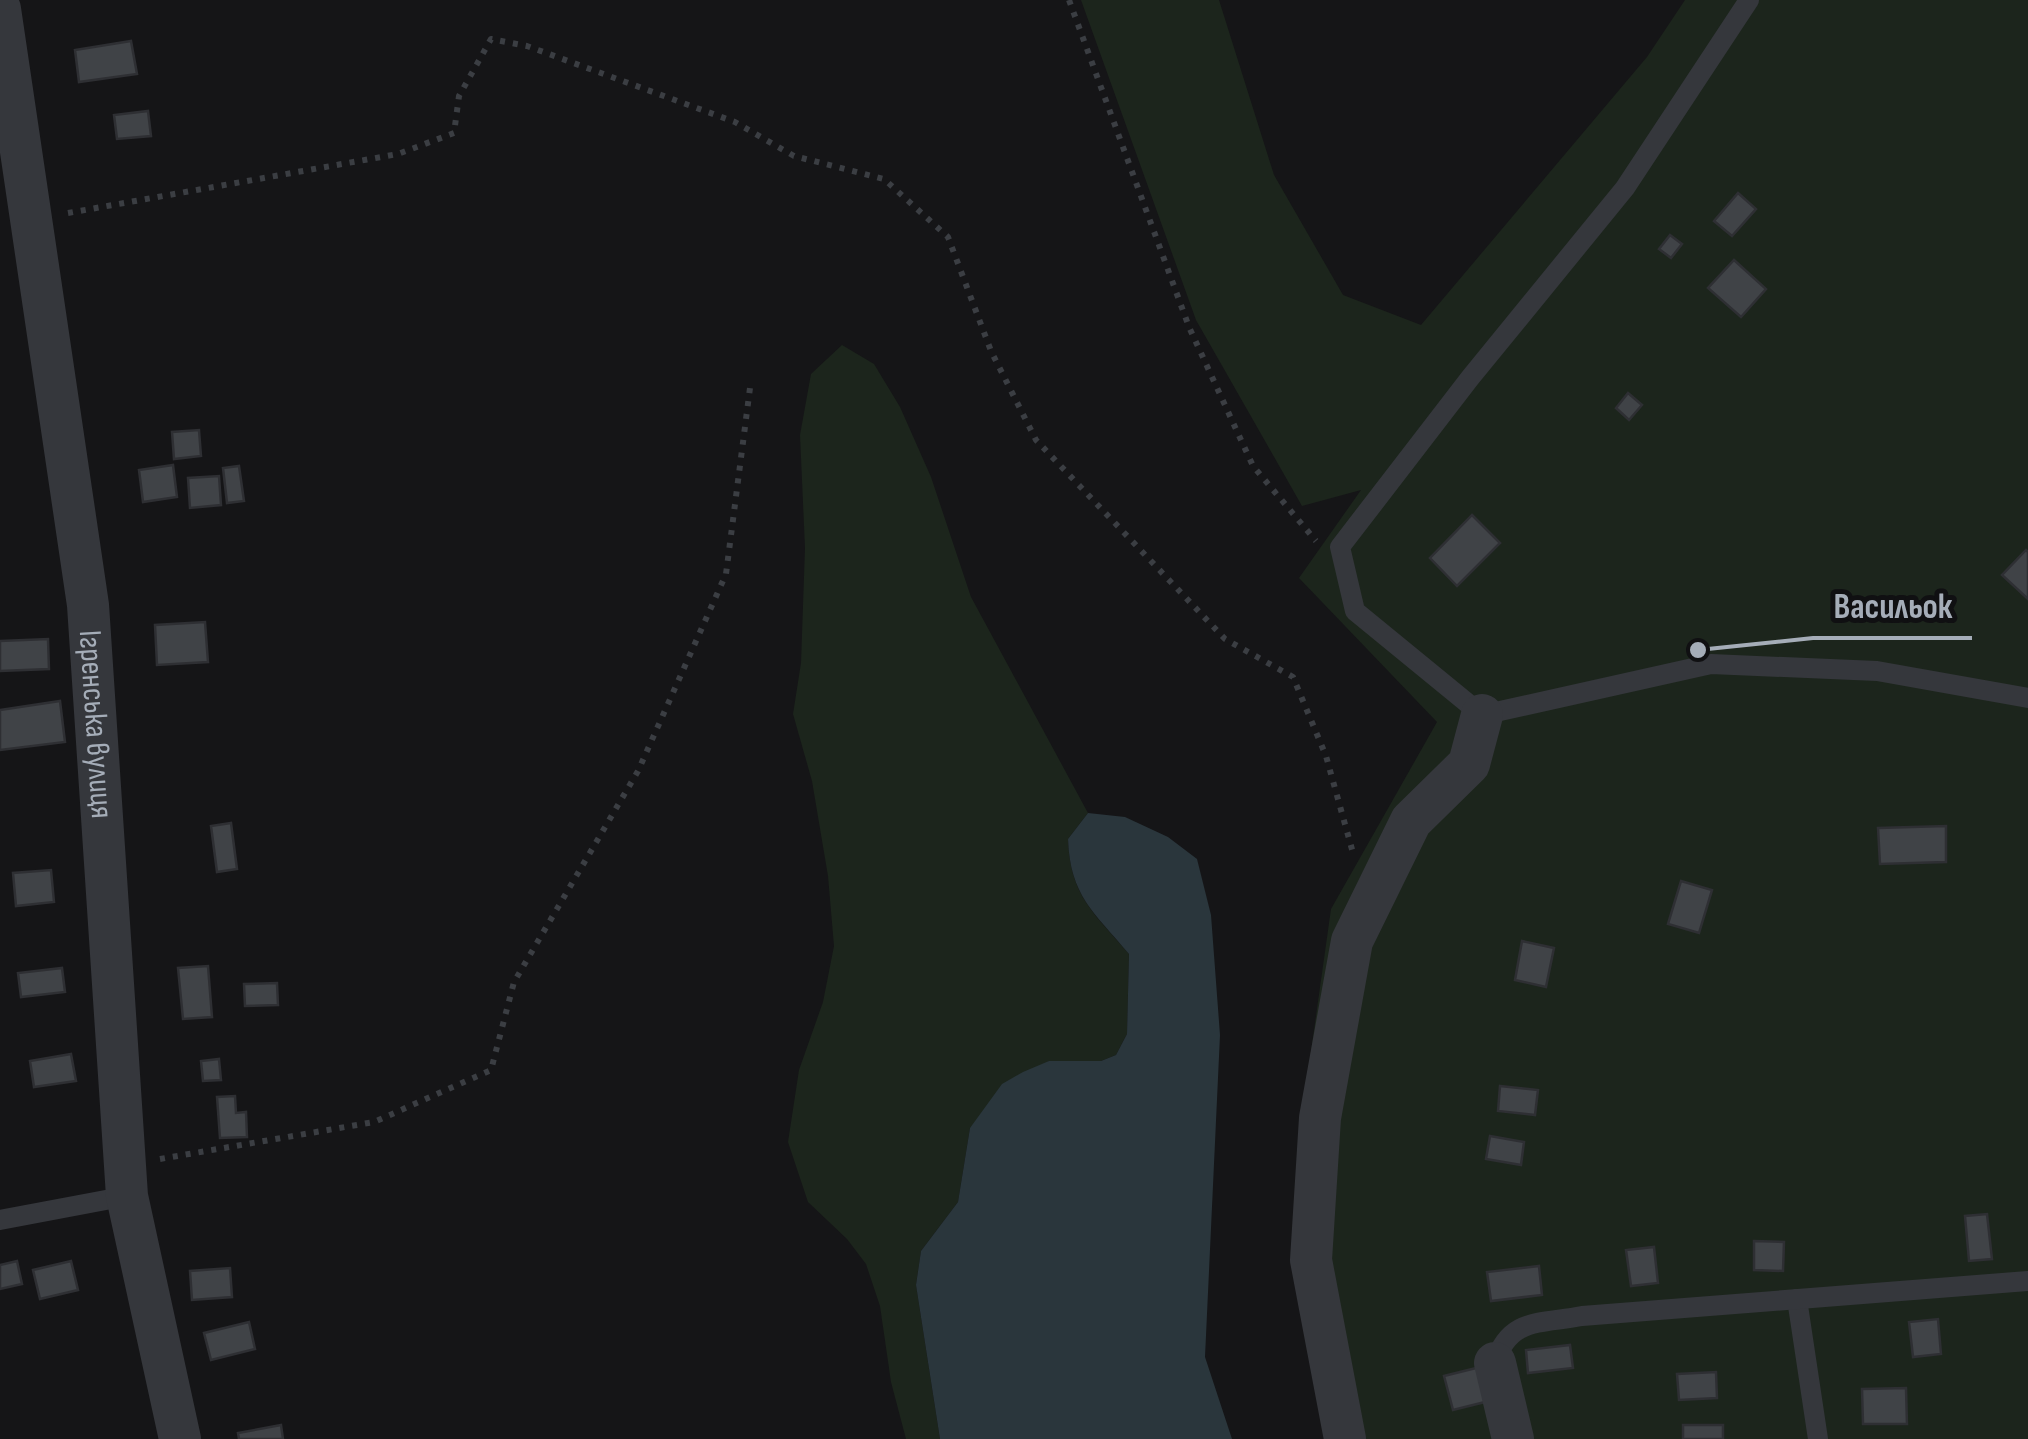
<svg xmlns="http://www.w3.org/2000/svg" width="2028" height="1439" font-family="'Sofia Sans Condensed',sans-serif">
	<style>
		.green { fill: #1c251c }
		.water { fill: #2a363c }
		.building { fill: #404347; stroke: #2e2f33; stroke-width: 2.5 }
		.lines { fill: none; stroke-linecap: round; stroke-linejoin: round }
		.path { stroke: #3b3e43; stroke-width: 6; stroke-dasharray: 5 8; stroke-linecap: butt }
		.service { stroke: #35373c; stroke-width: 20 }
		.minor { stroke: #35373c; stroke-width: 42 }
		.labels { text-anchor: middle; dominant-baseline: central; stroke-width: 10; stroke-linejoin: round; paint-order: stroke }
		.street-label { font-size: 32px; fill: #a5adb8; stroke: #101012 }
		.leader { fill: none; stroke: #a5adb8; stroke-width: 4 }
		.callout-dot { fill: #a5adb8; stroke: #101012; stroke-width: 4 }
		.callout-label { font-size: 35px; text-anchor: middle; font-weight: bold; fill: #a5adb8; stroke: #101012; stroke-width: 10; stroke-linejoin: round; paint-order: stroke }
	</style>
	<rect width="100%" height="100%" fill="#151517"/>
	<g class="green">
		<path d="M1081,0H1219L1274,175L1343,295L1421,325L1647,57L1685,0H2028V1439H1329L1299,1137L1331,909L1437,722L1299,578L1361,490L1302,506L1196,320Z"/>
		<path d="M842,345L874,364L900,407L931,477L971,597L1088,813L1068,839C1070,896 1094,913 1129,954L1127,1034L1116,1055L1101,1061H1049L970,1128L958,1202L921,1251L916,1285L940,1439H906L891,1382L880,1306L866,1264L847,1239L808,1202L788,1142L799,1070L823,1002L834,946L828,876L812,781L793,714L801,663L805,548L800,435L811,374Z"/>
	</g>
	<path class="water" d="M1088,813L1125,817L1168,837L1197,859L1211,915L1220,1035L1205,1357L1232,1439H940L916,1285L921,1251L958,1202L970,1128L1002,1084L1023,1072L1049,1061H1101L1116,1055L1127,1034L1129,954C1094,912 1070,896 1068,839Z"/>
	<g class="building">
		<path d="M131,41L137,74L79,82L75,50Z"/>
		<path d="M148,111L151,136L117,139L114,115Z"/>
		<path d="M1738,193L1756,209L1732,236L1714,221Z"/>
		<path d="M1670,235L1682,244L1671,258L1659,249Z"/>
		<path d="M1734,260L1766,289L1741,317L1708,288Z"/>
		<path d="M1628,393L1642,405L1629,420L1616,408Z"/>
		<path d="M199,430L201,456L174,459L172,432Z"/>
		<path d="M173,465L177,497L143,502L139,470Z"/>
		<path d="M239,466L244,501L227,503L223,468Z"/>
		<path d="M219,476L221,505L190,508L188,478Z"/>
		<path d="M1472,515L1500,543L1457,586L1430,558Z"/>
		<path d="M2026,550L2028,552V599L2002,575Z"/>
		<path d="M205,622L208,662L157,665L155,625Z"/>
		<path d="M48,639L49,669L0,671V641Z"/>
		<path d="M60,701L65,742L0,750V710Z"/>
		<path d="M231,823L237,869L217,872L211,826Z"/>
		<path d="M1946,826V862L1880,864L1878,828Z"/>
		<path d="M51,870L54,902L16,906L13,873Z"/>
		<path d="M1681,881L1712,890L1699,933L1668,924Z"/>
		<path d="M1522,941L1554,948L1546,987L1515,980Z"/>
		<path d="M208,966L212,1017L183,1019L178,968Z"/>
		<path d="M62,968L65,992L21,997L18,973Z"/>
		<path d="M277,983L278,1005L245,1006L244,984Z"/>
		<path d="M71,1054L76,1081L34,1087L30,1061Z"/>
		<path d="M219,1059L221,1080L203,1081L201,1061Z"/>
		<path d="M1500,1086L1538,1090L1535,1115L1498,1111Z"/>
		<path d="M235,1096L236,1113L246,1112L247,1137L220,1138L217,1097Z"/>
		<path d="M1490,1136L1524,1142L1521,1165L1486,1159Z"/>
		<path d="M1987,1214L1992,1259L1969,1261L1965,1216Z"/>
		<path d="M1754,1241L1784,1242L1783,1271L1754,1270Z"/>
		<path d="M1654,1247L1658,1283L1631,1286L1626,1250Z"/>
		<path d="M17,1261L22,1284L0,1289V1265Z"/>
		<path d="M71,1261L78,1290L40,1299L33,1270Z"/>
		<path d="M1539,1266L1542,1295L1491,1301L1487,1272Z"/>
		<path d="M230,1268L232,1297L192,1300L190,1271Z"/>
		<path d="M1938,1319L1941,1354L1913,1357L1909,1322Z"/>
		<path d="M249,1322L255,1349L211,1360L204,1333Z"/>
		<path d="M1570,1345L1573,1368L1528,1373L1526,1350Z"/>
		<path d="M1480,1367L1489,1401L1453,1410L1444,1376Z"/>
		<path d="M1716,1372L1717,1398L1679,1400L1677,1374Z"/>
		<path d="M1906,1388L1907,1424H1863L1862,1389Z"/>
		<path d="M281,1425L283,1439H239L238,1433Z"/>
		<rect x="1683" y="1425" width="40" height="14"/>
	</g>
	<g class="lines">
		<g class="path">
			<path d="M1069,0L1189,327L1253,466L1316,541"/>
			<path d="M68,213L398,154L454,133L459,96L491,39L527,46L735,122L794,156L884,179L948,237L991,351L1036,440L1225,639L1293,677L1326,756L1353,853"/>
			<path d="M160,1159L374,1122L491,1070L514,982L638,771L726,574L750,388"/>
		</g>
		<g class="service">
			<path d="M1749,0L1625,188L1470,378L1340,547L1355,611L1482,715L1711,664L1877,671L2028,698"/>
			<path d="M0,1220L127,1196"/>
			<path d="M1797,1299L1818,1439"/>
			<path d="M1495,1363C1509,1317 1541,1324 1582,1316L2028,1281"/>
		</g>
		<g class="minor">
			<path id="s1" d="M0,9L88,605L127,1196L180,1439"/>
			<path d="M1495,1363L1513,1439"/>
			<path d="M1345,1439L1311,1260L1320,1118L1352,941L1411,821L1469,764L1482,715"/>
		</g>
	</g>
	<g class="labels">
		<g class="street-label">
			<text stroke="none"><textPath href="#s1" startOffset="722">Ігренська вулиця</textPath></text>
		</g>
	</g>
	<path class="leader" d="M1698 650L1813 638H1972"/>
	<circle class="callout-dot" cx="1698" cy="650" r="10"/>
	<g class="callout-label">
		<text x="1893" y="618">Васильок</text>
	</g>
</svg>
